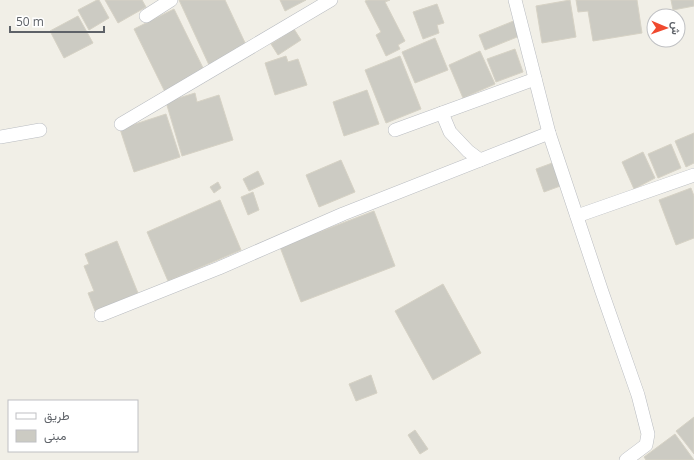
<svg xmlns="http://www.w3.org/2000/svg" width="694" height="460" font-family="'Open Sans',Vazirmatn,sans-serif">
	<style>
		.building { fill: #cccbc3; stroke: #d6d2c5 }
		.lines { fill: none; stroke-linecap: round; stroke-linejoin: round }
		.street-casing { stroke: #b9bcc1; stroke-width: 14 }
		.street { stroke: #fff; stroke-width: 13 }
	</style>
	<rect width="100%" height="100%" fill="#f1efe7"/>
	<g class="building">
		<path d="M97,0H99L109,18L89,30L78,10Z"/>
		<path d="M105,0H142L146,7L118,23Z"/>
		<path d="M179,0H225L247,47L209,65Z"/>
		<path d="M280,0H306L285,11Z"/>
		<path d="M368,0H390L385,2L405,41L398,45L400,49L386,56L376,35L381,32L365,1Z"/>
		<path d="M570,0L576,37L542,43L536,6Z"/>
		<path d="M576,0H637L642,33L593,41L588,11L578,12Z"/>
		<path d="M671,0H694V6L673,10Z"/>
		<path d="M437,4L444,23L437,25L439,33L423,39L413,12Z"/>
		<path d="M174,9L206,74L166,94L134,29Z"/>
		<path d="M78,16L93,43L64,58L50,31Z"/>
		<path d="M516,20L522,35L485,50L479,35Z"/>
		<path d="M294,29L301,40L278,55L271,44Z"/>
		<path d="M435,38L448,70L415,83L402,52Z"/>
		<path d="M515,49L523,72L496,82L487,59Z"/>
		<path d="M480,51L495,84L463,98L449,65Z"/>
		<path d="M286,56L288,62L298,59L307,85L275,95L265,63Z"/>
		<path d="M400,56L421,109L386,123L365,70Z"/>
		<path d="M367,90L379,124L344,136L333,102Z"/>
		<path d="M195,93L197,102L219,95L233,140L182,156L166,102Z"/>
		<path d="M166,114L180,157L134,172L120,129Z"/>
		<path d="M694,133V163L686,167L675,141Z"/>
		<path d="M671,144L681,168L658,178L648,154Z"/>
		<path d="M643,152L655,178L634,189L622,162Z"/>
		<path d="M341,160L355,192L319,207L306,175Z"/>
		<path d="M555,162L563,185L544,192L536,169Z"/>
		<path d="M258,171L264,184L249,191L243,179Z"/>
		<path d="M218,182L221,188L214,193L210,187Z"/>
		<path d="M691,188L694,196V238L676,245L659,200Z"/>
		<path d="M253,192L259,210L248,215L241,197Z"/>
		<path d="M220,200L241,250L168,281L147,232Z"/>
		<path d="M374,211L395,266L301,302L280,247Z"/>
		<path d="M117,241L138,293L95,311L88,293L94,291L84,266L89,264L85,254Z"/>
		<path d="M443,284L481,353L433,380L395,311Z"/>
		<path d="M371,375L377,393L356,401L349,384Z"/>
		<path d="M694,417V454L676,431Z"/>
		<path d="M415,430L428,449L420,454L408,435Z"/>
		<path d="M675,434L694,460H646L644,457Z"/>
	</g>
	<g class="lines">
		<defs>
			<g id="street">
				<path d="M515,0L549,133L602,292L638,395L648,434L646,445L626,460"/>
				<path d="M146,16L171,0"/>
				<path d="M442,113L450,132L468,151L480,160"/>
				<path d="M121,124L331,0"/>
				<path d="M395,130L535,79"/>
				<path d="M0,137L40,130"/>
				<path d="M577,216L694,175"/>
				<path d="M101,315L219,268L343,214L549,133"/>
			</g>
		</defs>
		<use href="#street" class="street-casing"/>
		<use href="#street" class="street"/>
	</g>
	<rect x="8" y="400" width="130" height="52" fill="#ffffff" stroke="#bfc0c3"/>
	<rect x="16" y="413" width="20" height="6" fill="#ffffff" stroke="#bfc0c3"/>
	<text x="44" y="420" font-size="12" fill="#5e6268">طريق</text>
	<rect x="16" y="430" width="20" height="12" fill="#cccbc3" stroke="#bfc0c3"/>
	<text x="44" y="440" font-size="12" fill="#5e6268">مبنى</text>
	<g transform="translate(666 28) rotate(92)"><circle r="19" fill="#ffffff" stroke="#bfc0c3"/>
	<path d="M0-3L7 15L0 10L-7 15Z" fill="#f0492e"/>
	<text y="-6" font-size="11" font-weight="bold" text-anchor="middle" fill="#5e6268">ش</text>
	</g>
	<path d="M10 26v6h94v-6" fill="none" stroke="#5e6268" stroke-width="2"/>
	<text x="16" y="26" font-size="12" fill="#5e6268" stroke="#ffffff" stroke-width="3" paint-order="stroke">50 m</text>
</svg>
